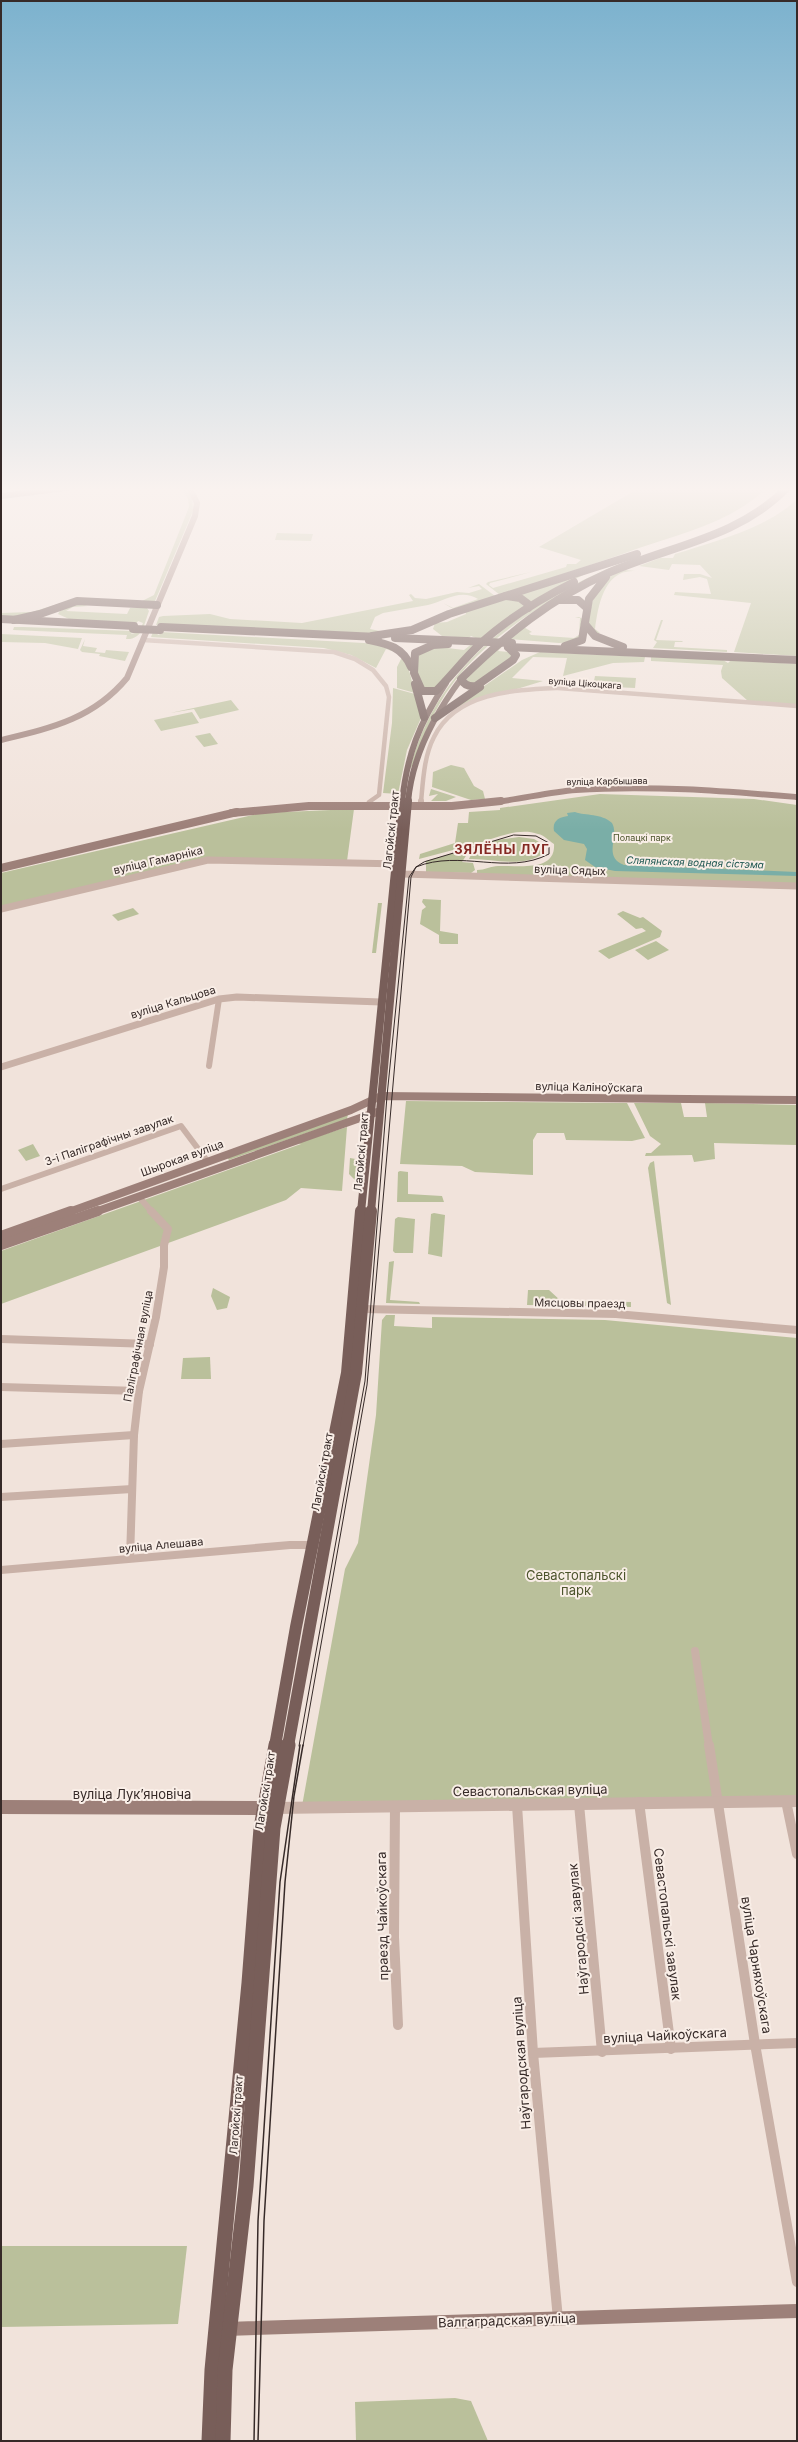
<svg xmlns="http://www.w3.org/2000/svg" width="798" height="2442" font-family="Inter,sans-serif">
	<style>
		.green { fill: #bac09b }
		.water { fill: #7aaea7 }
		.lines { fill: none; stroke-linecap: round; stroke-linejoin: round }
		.minor-far3 { stroke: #c9b1a7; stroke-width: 4.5 }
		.minor-far2 { stroke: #c9b1a7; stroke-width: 6 }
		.minor-far1 { stroke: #c9b1a7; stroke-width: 8 }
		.minor { stroke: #c9b1a7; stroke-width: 10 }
		.tertiary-far1 { stroke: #c9b1a7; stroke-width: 7 }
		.tertiary { stroke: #c9b1a7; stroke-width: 12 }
		.secondary-far3 { stroke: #9d8079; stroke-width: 6 }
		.secondary-far2 { stroke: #9d8079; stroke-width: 8 }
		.secondary-far1 { stroke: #9d8079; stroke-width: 10 }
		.secondary { stroke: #9d8079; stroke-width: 14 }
		.primary-far3 { stroke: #785e59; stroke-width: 6 }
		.primary-far2 { stroke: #785e59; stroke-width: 8 }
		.primary-far1 { stroke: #785e59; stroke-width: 12 }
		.primary { stroke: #785e59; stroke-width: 15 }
		.trunk { stroke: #68504c; stroke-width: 8 }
		.tram-far1 { stroke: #362a28; stroke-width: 1 }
		.tram { stroke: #362a28; stroke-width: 1.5 }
		.trunk-bridge { stroke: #68504c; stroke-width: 8 }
		.labels { text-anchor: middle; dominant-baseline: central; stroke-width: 4; stroke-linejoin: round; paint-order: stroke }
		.far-street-label { font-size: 9px; fill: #362a28; stroke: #f9eee7 }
		.far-park-label { font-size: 9px; fill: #4c542c; stroke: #f9eee7 }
		.far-water-label { font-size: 10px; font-style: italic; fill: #1e5751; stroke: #f9eee7 }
		.street-label { font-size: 11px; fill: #362a28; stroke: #f9eee7 }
		.far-district-label { font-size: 13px; font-weight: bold; letter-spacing: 1px; fill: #842822; stroke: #f9eee7 }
		.near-park-label { font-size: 13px; fill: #4c542c; stroke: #f9eee7 }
		.near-street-label { font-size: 13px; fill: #362a28; stroke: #f9eee7 }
	</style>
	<rect width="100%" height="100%" fill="#f1e3db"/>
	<g class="green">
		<path d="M182,488H187L192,498L193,511L155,601L147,602L89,600L35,615L1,617V613L32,612L74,599L142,601L154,595L189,507L188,499Z"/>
		<path d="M639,488H767C731,522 684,533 639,548C597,563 546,580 500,595L486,584L488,582L531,572L490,583L489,585L493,588L566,567L567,564H576L581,560L539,547Z"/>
		<path d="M797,499V656L734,652L751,603L674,595L675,592L711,594L707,579L700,577L683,580L684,574H679H700L712,578L700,565L672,564L669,570L639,566L660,558H673L675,554C713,542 768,528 797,499Z"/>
		<path d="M277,533L313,534L311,541L275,540Z"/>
		<path d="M632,559C563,593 491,627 446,693C434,712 425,732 417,753C415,758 413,766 410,769C437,660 533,597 632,559Z"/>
		<path d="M604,565L565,584L531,603L524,598L515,595Z"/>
		<path d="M625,570L635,571C604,569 598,606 595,629L600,633H595L588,626C591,598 597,579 625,570Z"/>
		<path d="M479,584L495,596L455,610L443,603L453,608L478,599C460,588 445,601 428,605C413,608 398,610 383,613L375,617L370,629L385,632L387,634L163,624L156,625L159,617L163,616L210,614L230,619L302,623L413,601L409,595L411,594L415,598L426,599L457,592L469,593L482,589L479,586L468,588Z"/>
		<path d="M512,598L526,605L435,690H424L414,663L417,653L439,647L464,650L478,639L471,636L469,638L442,636L433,629L435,623L447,622L466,614L465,611Z"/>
		<path d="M80,604L88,606L73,607L66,611L127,614L130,608H147L149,611C144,625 142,640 126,639L127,635L13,630L14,627H24L133,631L131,634L139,632L143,623L138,621L136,624L69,619L58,614L61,609Z"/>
		<path d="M579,617L583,619L581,636L576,642L559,643L509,639L498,651L509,652L512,656L511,658C502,668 480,690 466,683L465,681L502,640L522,626L532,632L529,633L531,635L574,638L579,635L580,618H575Z"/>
		<path d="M661,620H663L656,640L682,641L683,642H675L674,647L727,650V652L653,648L657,642L654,640Z"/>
		<path d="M153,632L159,635L161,632L382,644L405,655L415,693L397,688V667L403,655L386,649L376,668L351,655L324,648L151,637Z"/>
		<path d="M1,634L82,638L78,649L45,643L1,642Z"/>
		<path d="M85,639L83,646L97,648L95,652L105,653L106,650L129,652L125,661L99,656L100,654L82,652L80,650Z"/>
		<path d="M540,652L645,657L644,662L613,663L563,676L567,658L533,657L512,678L543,681L451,709L522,660Z"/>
		<path d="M651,657L723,660L728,663L731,660L797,664V705L748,701L722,678L721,671L723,665L651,661Z"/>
		<path d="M595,676L636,678L635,688L593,686Z"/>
		<path d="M393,688L415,694L421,718L407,750L398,794L383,793L392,723Z"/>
		<path d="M231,700L239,710L200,719L194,709L170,713Z"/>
		<path d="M192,712L199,723L161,731L154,720Z"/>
		<path d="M210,733L218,744L204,747L195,736Z"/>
		<path d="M451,765L464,768L474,786L483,791L485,799L471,800L432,787L433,772Z"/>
		<path d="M431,789L456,797L446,801H431L438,794L429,796Z"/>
		<path d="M600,794L754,799L797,805V884L477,875V870C485,870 491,866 498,866C517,865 556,873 554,844C549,841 544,835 538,834C517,827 493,839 473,845V843L472,845L419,859L420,854L455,843L458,823H468L469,812L500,810V808Z"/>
		<path d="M354,809L347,861L218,858L1,907V873L261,813Z"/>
		<path d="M519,837L534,839L544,845V853C523,869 492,858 469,859C477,840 500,840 519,837Z"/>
		<path d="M471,848L462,862L473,863L475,870L471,873L426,872V861Z"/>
		<path d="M423,899L441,900L440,931L458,934V944H441L439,943V935L420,924L422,910L426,907L422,902Z"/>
		<path d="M378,903H382L376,953H372Z"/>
		<path d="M133,908L139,914L118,921L112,915Z"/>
		<path d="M623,911L640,918L643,917L662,931L660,937L609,959L598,951L646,931L642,928L636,929L617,914Z"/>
		<path d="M656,941L669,950L648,960L635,950Z"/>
		<path d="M406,1101L627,1103L645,1138L632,1141L566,1140L564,1133H537L533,1140V1175L475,1172L462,1166L400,1164Z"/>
		<path d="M634,1103H681L684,1117H707L705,1103L797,1105V1145L714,1143L715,1159L694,1162L692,1155L645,1156L646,1153H651L661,1144L650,1136Z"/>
		<path d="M348,1114L347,1119L229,1160L227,1157Z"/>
		<path d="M347,1127L342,1191L301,1188L286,1200L1,1304V1251L301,1144L297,1143Z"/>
		<path d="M33,1144L40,1156L26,1161L18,1150Z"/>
		<path d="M350,1158L361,1160L360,1173L357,1174L356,1181L349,1174Z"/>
		<path d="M654,1161L671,1305L667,1303L648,1168L650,1163Z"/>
		<path d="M400,1171L408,1172V1194L442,1196L444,1202H397L398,1172Z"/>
		<path d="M434,1213L445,1215L442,1257L428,1254L431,1214Z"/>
		<path d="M398,1217L415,1219L413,1253H395L393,1251L395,1219Z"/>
		<path d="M394,1261L390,1300L419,1302L420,1304L386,1303L389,1262Z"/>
		<path d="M213,1288L230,1297L227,1308L217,1310L211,1296Z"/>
		<path d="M528,1290H549L561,1301L631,1302V1307L527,1305Z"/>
		<path d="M386,1315H395L394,1326L432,1328V1317L605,1320L797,1338V1799L302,1806L345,1569L358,1543L376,1415L382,1320Z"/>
		<path d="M210,1357L211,1379H181L183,1358Z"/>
		<path d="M1,2246H187L178,2324L1,2327Z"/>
		<path d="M455,2398L471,2401L488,2441H356L355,2402Z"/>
	</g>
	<path class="water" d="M575,812C586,816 601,813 612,823C620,837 602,856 624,865L797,872V876L615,871L595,867L585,860L587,849L584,844L564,840L554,831C552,821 559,817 568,816L567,813Z"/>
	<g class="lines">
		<g class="minor-far3">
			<path d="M143,640L334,652L355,659L373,670L386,686L389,697L379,795L369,802"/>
			<path d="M421,802C423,781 424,756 434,737C456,692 514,690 558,688L797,706"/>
		</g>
		<g class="minor-far2">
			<path d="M421,806V801"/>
			<path d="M209,1066L219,999"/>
			<path d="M1,1189L181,1126L208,1162"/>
			<path d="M139,1197L152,1212"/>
		</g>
		<g class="minor-far1">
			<path d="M363,1309L616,1314L797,1330"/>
			<path d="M1,1339L150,1344"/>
			<path d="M1,1387L139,1391"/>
			<path d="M1,1444L134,1435"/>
			<path d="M1,1497L132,1489"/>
			<path d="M130,1558L134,1435L139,1391L156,1317L164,1267V1245L168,1229L151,1211"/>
			<path d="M1,1570L290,1545H315"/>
			<path d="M695,1651L709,1746"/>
		</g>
		<g class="minor">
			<path d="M709,1745L755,2044L797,2282"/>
			<path d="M786,1801L797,1854"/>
			<path d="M639,1802L671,2049"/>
			<path d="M579,1804L602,2052"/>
			<path d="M517,1805L533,2053L558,2319"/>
			<path d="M395,1806L394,1937L398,2025"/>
			<path d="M533,2053L797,2043"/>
		</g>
		<g class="tertiary-far1">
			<path d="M399,868L402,874L797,886"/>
			<path d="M1,909L208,860L401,864"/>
			<path d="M1,1067L219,999L237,997L381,1002"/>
		</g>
		<path class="tertiary" d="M276,1808L797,1801"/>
		<g class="secondary-far3">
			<path d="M1,740C51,728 93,719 127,678L195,516L197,503L190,488"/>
			<path d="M495,802C522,799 549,792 576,790C650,785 723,791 797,797"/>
		</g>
		<g class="secondary-far2">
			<path d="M232,813L309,806H452L501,801"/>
			<path d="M1,868L237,812"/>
			<path d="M69,1212L351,1110L381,1096L797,1100"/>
			<path d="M95,1212L377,1112"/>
		</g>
		<g class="secondary-far1">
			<path d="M1,1236L71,1211"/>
			<path d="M1,1245L98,1211"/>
		</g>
		<g class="secondary">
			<path d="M1,1807L269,1808"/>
			<path d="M226,2329L797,2311"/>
		</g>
		<g class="primary-far3">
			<path d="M1,496L67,488"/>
			<path d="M402,802C407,755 419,723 446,683"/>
			<path d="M408,802C412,757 434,715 461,679"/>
		</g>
		<g class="primary-far2">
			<path d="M361,1212L402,801"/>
			<path d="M371,1212L408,801"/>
		</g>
		<g class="primary-far1">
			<path d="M275,1746L296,1627L347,1373L361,1211"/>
			<path d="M288,1746L356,1373L371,1211"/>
		</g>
		<g class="primary">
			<path d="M209,2441L212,2370L249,1983L261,1828L276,1745"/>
			<path d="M223,2441L225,2370L246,2186L273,1828L288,1745"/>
		</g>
		<g class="trunk">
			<path d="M506,596L520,598L528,604V608"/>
			<path d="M558,600H578L587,608"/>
			<path d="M1,619L134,626"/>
			<path d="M14,620L40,614L77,601L157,605"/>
			<path d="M585,624L595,636L623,647"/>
			<path d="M161,627L378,637"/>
			<path d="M372,636L412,630L449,614L637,554"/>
			<path d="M395,638L466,641"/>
			<path d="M369,640C388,644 403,647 411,667"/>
			<path d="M448,644L433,645L415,653L414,673L422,691H436C451,676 464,659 480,644C508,618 540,599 574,582"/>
			<path d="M565,646L582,640L589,599L606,577"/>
			<path d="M508,647L516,655L513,660L476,686C469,687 464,685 461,679C505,636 551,598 608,573C671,545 736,539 787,488"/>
			<path d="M508,647L797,660"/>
			<path d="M415,684L424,717"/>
			<path d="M435,718L480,687"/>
		</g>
		<g class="tram-far1">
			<path d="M514,835L536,836L549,843V854C507,876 460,849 416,867L424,862Z"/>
			<path d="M299,1746L365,1381L387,1096L409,877L416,867"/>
			<path d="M303,1746L367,1385L411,877L416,867"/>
		</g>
		<g class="tram">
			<path d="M254,2441L258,2221L280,1882L300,1745"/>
			<path d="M258,2441L264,2221L285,1882L294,1796L303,1745"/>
		</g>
		<g class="trunk-bridge">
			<path d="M133,629L160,630"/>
			<path d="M466,641L512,643"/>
		</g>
	</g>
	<linearGradient id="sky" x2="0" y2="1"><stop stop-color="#7cb2ce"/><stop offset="0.59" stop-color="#f9f2ef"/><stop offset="1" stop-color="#f9f2ef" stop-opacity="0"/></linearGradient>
	<rect width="798" height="830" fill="url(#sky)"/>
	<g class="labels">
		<g class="far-street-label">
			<text transform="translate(585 683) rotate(4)">вуліца Цікоцкага</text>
			<text transform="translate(607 781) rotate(-1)">вуліца Карбышава</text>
		</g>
		<g class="far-park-label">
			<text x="642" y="837">Полацкі парк</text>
		</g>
		<g class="far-water-label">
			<text transform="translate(695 862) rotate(2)">Сляпянская водная сістэма</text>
		</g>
		<g class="street-label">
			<text transform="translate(391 830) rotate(-84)">Лагойскі тракт</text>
			<text transform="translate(158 860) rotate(-13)">вуліца Гамарніка</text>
			<text transform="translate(570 870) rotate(2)">вуліца Сядых</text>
			<text transform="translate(173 1002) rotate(-17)">вуліца Кальцова</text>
			<text transform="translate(589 1087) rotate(1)">вуліца Каліноўскага</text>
			<text transform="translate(109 1140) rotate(-19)">3-і Паліграфічны завулак</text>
			<text transform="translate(361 1152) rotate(-85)">Лагойскі тракт</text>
			<text transform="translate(182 1158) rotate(-20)">Шырокая вуліца</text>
			<text transform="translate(580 1303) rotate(1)">Мясцовы праезд</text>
			<text transform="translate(138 1346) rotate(-79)">Паліграфічная вуліца</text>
			<text transform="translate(322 1472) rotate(-80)">Лагойскі тракт</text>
			<text transform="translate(161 1545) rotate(-5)">вуліца Алешава</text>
			<text transform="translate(265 1791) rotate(-81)">Лагойскі тракт</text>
			<text transform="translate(236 2115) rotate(-86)">Лагойскі тракт</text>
		</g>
		<g class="far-district-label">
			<text x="502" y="849">ЗЯЛЁНЫ ЛУГ</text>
		</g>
		<g class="near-park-label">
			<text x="576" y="1575">Севастопальскі<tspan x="576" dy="15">парк</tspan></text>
		</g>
		<g class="near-street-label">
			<text transform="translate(530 1790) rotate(-1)">Севастопальская вуліца</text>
			<text x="132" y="1794">вуліца Лукʼяновіча</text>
			<text transform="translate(382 1916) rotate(-91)">праезд Чайкоўскага</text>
			<text transform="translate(668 1924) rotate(83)">Севастопальскі завулак</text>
			<text transform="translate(578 1929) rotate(-95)">Наўгародскі завулак</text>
			<text transform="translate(757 1965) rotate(81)">вуліца Чарняхоўскага</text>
			<text transform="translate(665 2035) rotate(-3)">вуліца Чайкоўскага</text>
			<text transform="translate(521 2063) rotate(-94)">Наўгародская вуліца</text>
			<text transform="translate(507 2320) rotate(-2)">Валгаградская вуліца</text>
		</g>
	</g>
	<rect width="798" height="2442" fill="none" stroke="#362a28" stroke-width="4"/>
</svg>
